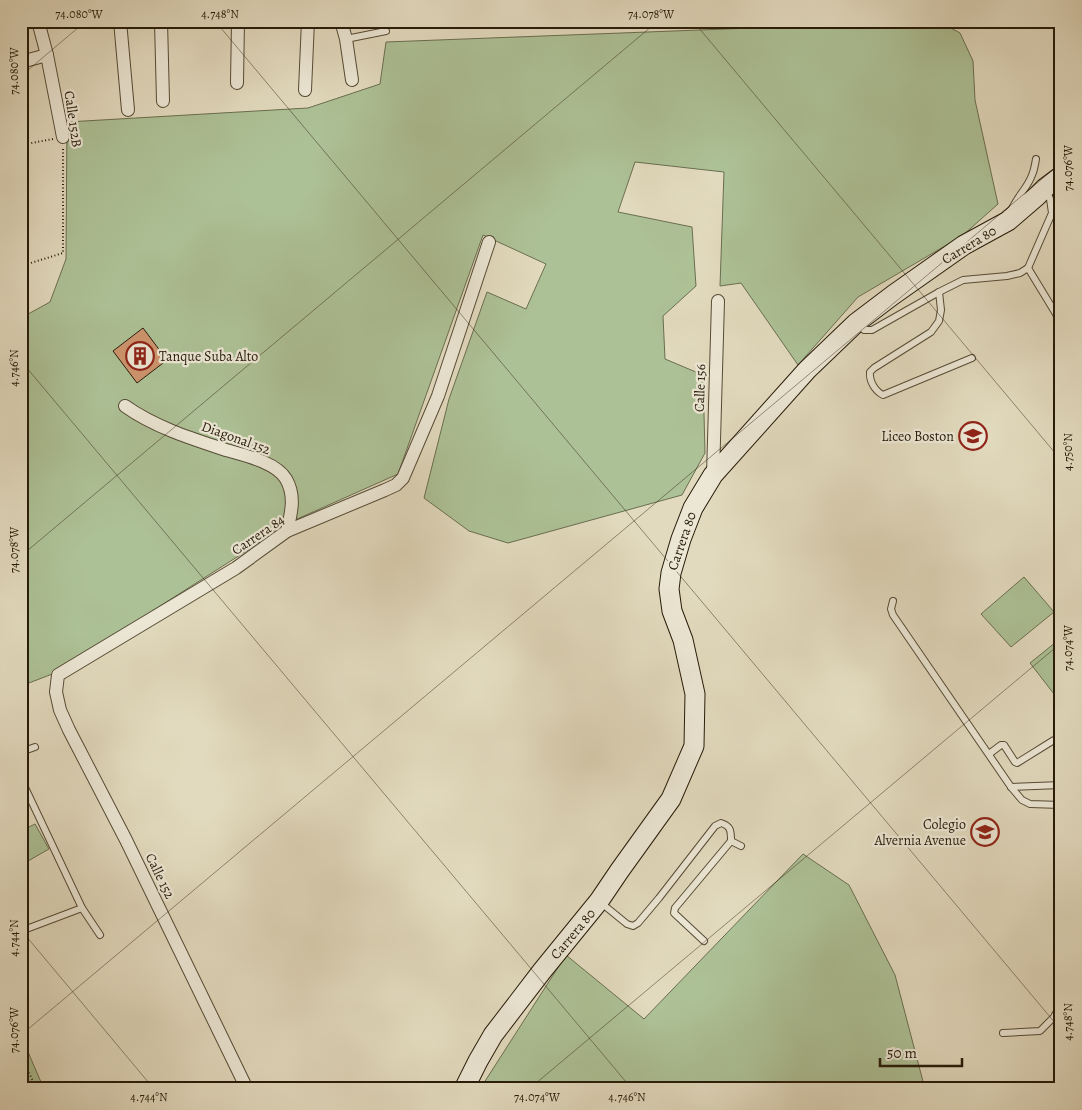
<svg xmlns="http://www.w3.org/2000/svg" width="1082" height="1110" font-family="Alegreya,serif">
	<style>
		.green { fill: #adc196; stroke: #6a6e50 }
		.building { fill: #ce956e; stroke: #271b09 }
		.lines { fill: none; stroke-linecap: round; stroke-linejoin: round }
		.lane-casing { stroke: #564b36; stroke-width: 8 }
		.street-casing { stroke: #564b36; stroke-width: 14 }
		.secondary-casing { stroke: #271b09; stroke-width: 21 }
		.path { stroke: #271b09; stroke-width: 2; stroke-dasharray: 1 2.5; stroke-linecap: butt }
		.lane { stroke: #ece7d5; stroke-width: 6 }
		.street { stroke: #ece7d5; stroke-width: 12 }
		.secondary { stroke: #ece7d5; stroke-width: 19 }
		.ticks { fill: none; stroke: #271b09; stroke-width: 1; stroke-opacity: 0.45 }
		.labels { text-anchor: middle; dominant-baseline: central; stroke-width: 4.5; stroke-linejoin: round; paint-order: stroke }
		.street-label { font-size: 14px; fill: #271b09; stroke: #ece7d5 }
		.poi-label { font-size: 14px; fill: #271b09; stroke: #ece7d5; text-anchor: end }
		.neatline { fill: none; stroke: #271b09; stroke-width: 2 }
		.ticks-label { font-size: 12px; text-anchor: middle; fill: #271b09 }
	</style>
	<rect width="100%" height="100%" fill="#e2dabe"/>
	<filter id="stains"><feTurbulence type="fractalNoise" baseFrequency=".004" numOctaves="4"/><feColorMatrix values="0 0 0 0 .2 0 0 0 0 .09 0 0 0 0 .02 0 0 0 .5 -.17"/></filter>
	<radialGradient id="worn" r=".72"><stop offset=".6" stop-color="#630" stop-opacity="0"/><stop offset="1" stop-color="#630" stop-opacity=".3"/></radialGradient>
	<g class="green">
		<path d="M935,21H938L960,33L973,61L975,100L998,204L962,236L858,297L798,365L741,283L720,286L724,172L635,162L618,212L692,227L696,286L663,316L665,359L703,375L705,453L682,495L508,543L469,531L424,498L449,399L487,292L526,309L546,264L483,235L398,474L295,520L55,673L21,686V318L50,302L66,259L67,122L308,108L380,84L386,42Z"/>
		<path d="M1024,577L1054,612L1011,647L981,614Z"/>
		<path d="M1061,638V703L1030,663Z"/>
		<path d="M35,824L49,849L21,865V831Z"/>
		<path d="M803,854L849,885L895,975L925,1089H480L566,955L644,1019Z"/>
		<path d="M21,1038H22L44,1089H21Z"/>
	</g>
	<path class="building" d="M143,328L167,360L137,383L113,351Z"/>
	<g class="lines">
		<defs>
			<g id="lane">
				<path d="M346,39L386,31"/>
				<path d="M1011,211C1017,196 1027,189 1032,175C1034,171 1035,165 1036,159"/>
				<path d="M1028,268L1056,314L1061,328"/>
				<path d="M939,292L941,310L939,321L931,332L874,368L870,372C869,381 875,391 883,395L972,358"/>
				<path d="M858,324L864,330H872L939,292L963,280L1007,276L1020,273L1028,268L1052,213L1050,199L1047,191"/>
				<path d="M893,601L891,609L893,615L1011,787L1022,800L1030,804L1061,805"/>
				<path d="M21,752L35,747"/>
				<path d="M989,754L1001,745H1004L1015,762L1017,763L1054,740L1057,739L1061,740"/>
				<path d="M21,779L82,908L100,935"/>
				<path d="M1011,787L1061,785"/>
				<path d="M731,841L741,846"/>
				<path d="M600,902L627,924L633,926L638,923L659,898L715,826L721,823C731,826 731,831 731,841L675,908L674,913L704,941"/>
				<path d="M21,931L82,908"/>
				<path d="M1003,1033L1040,1031L1054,1017L1061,1004"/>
			</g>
			<g id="street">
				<path d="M38,21L47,55L63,137"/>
				<path d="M120,21L128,110"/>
				<path d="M161,21L163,101"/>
				<path d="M341,21L346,39L352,80"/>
				<path d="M21,62L47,55"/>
				<path d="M237,83L238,21"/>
				<path d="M305,90L308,21"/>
				<path d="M125,406C139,416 155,424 172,431C189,438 208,444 226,450C243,455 276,462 286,479C296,496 291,514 287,531"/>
				<path d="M713,475L718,301"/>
				<path d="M247,1089L126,840L69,730L60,710L56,692L58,675L236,568L287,531L385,490L396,485L403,478L438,396L489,242"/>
			</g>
			<path id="secondary" d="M464,1089L478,1061L493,1035L542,971L599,901L620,870L671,799L694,746L695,694L683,640L672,611L669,589L671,573L681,539L693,508L713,475L807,370L856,323L893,295L964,245L1008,221L1037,196L1045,188L1061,176"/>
		</defs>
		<use href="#lane" class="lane-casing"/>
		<use href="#street" class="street-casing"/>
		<use href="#secondary" class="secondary-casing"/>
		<g class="path">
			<path d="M21,145L53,139"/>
			<path d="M21,266L63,253V149"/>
			<path d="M21,1057L37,1089"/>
		</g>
		<use href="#lane" class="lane"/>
		<use href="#street" class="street"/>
		<use href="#secondary" class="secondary"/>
	</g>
	<path class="ticks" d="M215,21L1061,1030M693,21L1061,460M21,76L86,21M21,361L632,1089M21,556L658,21M21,930L154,1089M21,1035L1061,163M529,1089L1061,643"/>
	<defs>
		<symbol id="building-ring" viewBox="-11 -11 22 22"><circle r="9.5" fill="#ece7d5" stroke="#8f2418" stroke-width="1.5"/><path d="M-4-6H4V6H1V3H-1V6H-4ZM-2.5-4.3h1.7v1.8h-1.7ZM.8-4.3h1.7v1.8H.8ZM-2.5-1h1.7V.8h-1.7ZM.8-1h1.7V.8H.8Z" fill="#8f2418"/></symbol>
		<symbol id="school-ring" viewBox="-11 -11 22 22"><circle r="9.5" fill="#ece7d5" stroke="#8f2418" stroke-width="1.5"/><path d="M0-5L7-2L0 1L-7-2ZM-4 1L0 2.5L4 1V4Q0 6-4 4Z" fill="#8f2418"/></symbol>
	</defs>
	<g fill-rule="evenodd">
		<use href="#building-ring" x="124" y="340" width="32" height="32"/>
		<use href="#school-ring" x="957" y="420" width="32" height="32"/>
		<use href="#school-ring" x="969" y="816" width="32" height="32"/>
	</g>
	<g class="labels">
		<g class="street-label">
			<text transform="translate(73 119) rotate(82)">Calle 152B</text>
			<text transform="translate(969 245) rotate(-31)">Carrera 80</text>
			<text transform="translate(700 388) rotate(-88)">Calle 156</text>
			<text transform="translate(236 438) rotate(20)">Diagonal 152</text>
			<text transform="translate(258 535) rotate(-34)">Carrera 84</text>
			<text transform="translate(682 541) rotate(-71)">Carrera 80</text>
			<text transform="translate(160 876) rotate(64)">Calle 152</text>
			<text transform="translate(573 934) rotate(-50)">Carrera 80</text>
		</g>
		<g class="poi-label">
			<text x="159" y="356" text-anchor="start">Tanque Suba Alto</text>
			<text x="954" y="436">Liceo Boston</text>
			<text x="966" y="824">Colegio<tspan x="966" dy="16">Alvernia Avenue</tspan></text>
		</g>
	</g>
	<rect width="1082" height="1110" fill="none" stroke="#e2dabe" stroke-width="55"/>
	<path d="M880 1058v8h82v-8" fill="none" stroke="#271b09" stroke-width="2.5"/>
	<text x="887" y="1058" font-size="15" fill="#271b09" stroke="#ece7d5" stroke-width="4" paint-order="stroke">50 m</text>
	<rect x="28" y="28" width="1026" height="1054" class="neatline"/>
	<g class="ticks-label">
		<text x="79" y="18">74.080°W</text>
		<text x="220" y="18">4.748°N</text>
		<text x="651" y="18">74.078°W</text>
		<text transform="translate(14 71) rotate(-90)" y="4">74.080°W</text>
		<text transform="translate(1068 168) rotate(-90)" y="4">74.076°W</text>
		<text transform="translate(14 368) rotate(-90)" y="4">4.746°N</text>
		<text transform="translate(1068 452) rotate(-90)" y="4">4.750°N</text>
		<text transform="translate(14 550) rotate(-90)" y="4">74.078°W</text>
		<text transform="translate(1068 648) rotate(-90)" y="4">74.074°W</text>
		<text transform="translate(14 938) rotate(-90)" y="4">4.744°N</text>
		<text transform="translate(1068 1022) rotate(-90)" y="4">4.748°N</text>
		<text transform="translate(14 1030) rotate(-90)" y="4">74.076°W</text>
		<text x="149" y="1101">4.744°N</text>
		<text x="537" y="1101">74.074°W</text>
		<text x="627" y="1101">4.746°N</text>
	</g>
	<rect width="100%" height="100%" filter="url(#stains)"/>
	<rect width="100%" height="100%" fill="url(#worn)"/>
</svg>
